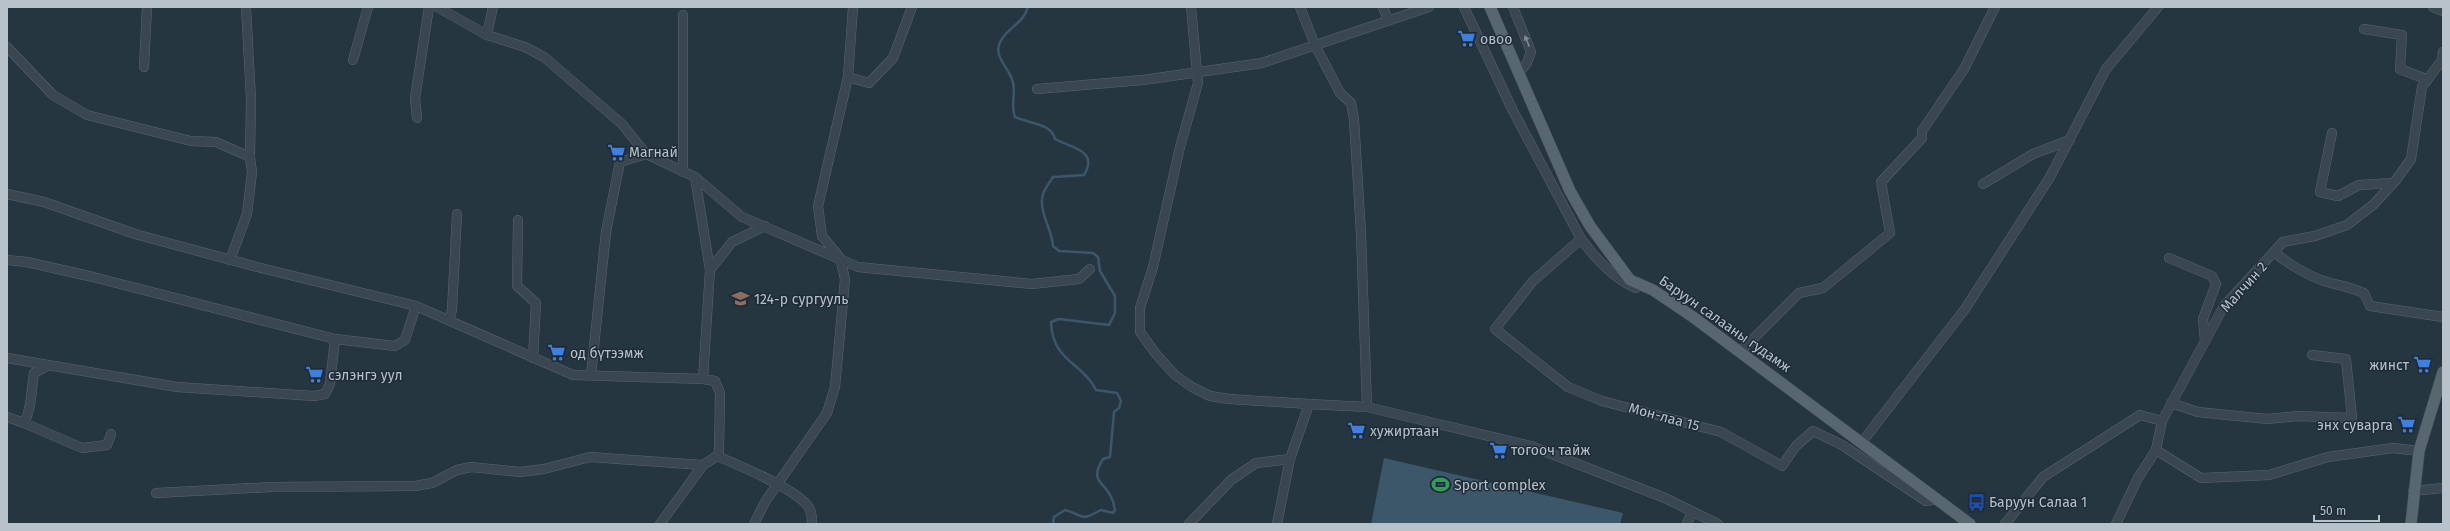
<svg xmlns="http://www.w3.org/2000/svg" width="2450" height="531" font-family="'Fira Sans',sans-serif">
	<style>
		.water { fill: #3b5769 }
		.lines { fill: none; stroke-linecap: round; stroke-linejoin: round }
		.stream { stroke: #3b5769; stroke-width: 2.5 }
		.minor-casing { stroke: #58656e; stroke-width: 10 }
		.major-casing { stroke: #47535d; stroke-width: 12 }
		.minor { stroke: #3a4751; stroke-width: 9 }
		.major { stroke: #586670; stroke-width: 11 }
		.oneway { fill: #7f8b94 }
		.labels { text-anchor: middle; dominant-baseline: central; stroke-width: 3; stroke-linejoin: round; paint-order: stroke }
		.poi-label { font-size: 14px; fill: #b7c2cb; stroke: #1f2c36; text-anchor: start }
		.street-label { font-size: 14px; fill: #b7c2cb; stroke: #1f2c36 }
	</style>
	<rect width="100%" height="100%" fill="#263641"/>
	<path class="water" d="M1384,458L1623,513L1620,524H1371Z"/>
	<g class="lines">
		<path class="stream" d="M1028,7C1023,25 1004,29 999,45C995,57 1008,68 1012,79C1017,92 1010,105 1015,117C1030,124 1051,123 1055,139C1071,148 1099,150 1084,175L1053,177C1050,182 1045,188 1043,194C1038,211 1052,229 1053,246L1059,251L1093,253L1098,257L1100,271L1115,296V313L1109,325L1059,319L1051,322C1052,361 1082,362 1096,390L1117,393L1121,401L1119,408L1114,412L1110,457L1103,459C1086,486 1111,480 1115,510L1113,513L1101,510C1078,522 1087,516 1065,510L1054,517L1053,524"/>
		<defs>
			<g id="minor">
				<path d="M437,7L487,35L525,47L544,57L622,124L646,154L695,177L742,217L858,267L1032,284L1079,279L1090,269"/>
				<path d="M1191,7L1198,83L1180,147L1153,267L1140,308V332L1156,354L1175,375L1192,387L1210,396L1229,399L1309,404"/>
				<path d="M1300,7L1315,45L1340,93L1351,103L1354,119L1361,234L1367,407"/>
				<path d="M1383,7L1388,20"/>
				<path d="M1464,7L1513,111L1581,239C1595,258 1614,279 1636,288"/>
				<path d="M1513,7L1531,52L1527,63L1518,74"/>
				<path d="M2433,7L2443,11"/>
				<path d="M2364,29L2402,35L2400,69L2426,79"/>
				<path d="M487,35L493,7"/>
				<path d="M7,47L53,95L87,115L191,141L216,142L250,157"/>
				<path d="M353,60L368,7"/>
				<path d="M144,67L147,7"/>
				<path d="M848,77L853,7"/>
				<path d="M1037,89L1143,80L1262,63L1429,7"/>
				<path d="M417,118L415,98L429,7"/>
				<path d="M2332,133L2320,192L2338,196L2359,185L2393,183"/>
				<path d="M683,172V15"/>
				<path d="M695,177L710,270"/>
				<path d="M1983,184L2033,154L2070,140"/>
				<path d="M7,194L44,202L135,234L257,267L416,306L573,375L703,379L715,381L720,393L719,451L717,456L703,465L660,524"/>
				<path d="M518,220L517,286L536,303L533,358"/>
				<path d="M1581,239L1533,281L1495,329L1568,387L1602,401L1721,432L1782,466L1796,446L1813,431L1842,445L1926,501L1938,499"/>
				<path d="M2275,253C2292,266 2310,278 2331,283C2342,286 2353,288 2364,293L2370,306L2443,317"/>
				<path d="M2169,258L2212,276L2216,284L2203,319L2205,341"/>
				<path d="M7,260L27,262L93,277L335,339L395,346L405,340L416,306"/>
				<path d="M230,260L247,214L252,172L250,157L251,99L246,7"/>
				<path d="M449,320L452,310L457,214"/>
				<path d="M1740,352L1799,293L1823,288L1890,233L1881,182L1922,138V131L1964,69L1995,7"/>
				<path d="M7,358L177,387L314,396L325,394L330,384L335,339"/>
				<path d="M591,375L606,232L620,162L646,154"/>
				<path d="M703,379L710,270L732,242L765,226"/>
				<path d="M2171,403L2198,412L2267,419L2298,416L2352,418L2346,359L2312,355"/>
				<path d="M7,417L24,423C32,408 31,390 34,373L47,366"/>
				<path d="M2162,421L2156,450L2201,478L2269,475L2328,457L2393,448L2419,451"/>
				<path d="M24,423L82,448L107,445L111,434"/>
				<path d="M1862,442L1965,309L2050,177L2106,69L2158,7"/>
				<path d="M717,456C740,466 794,488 808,506C812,512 812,518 812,524"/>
				<path d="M2413,491L2443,488"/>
				<path d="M156,493L272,487L415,486L432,483L457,470L471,467L520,472L544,469L590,457L703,465"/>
				<path d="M754,524L765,502L827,413L835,387L845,279L840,258L822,236L818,206L848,77L869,83L893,58L912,7"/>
				<path d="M1189,524L1231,480L1256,463L1290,459"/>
				<path d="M1277,524L1290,459L1309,404L1367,407L1531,446L1665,498L1718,524"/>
				<path d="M1687,524L1692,512"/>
				<path d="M2005,524L2043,477L2140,415L2162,421L2224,306L2283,242L2315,236L2347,225L2373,205L2396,180L2411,159L2422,87L2442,60L2443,52"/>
				<path d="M2116,524L2138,478L2156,450"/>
			</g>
			<g id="major">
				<path d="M1490,7L1570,191L1590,226L1630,280L1653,290L1693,317L1970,524"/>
				<path d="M2411,524L2419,451L2443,372"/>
			</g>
		</defs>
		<use href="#minor" class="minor-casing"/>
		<use href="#major" class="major-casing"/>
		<use href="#minor" class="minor"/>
		<use href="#major" class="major"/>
	</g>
	<defs><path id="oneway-solid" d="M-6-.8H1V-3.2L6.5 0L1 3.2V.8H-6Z"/></defs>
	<use class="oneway" href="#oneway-solid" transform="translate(1527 41) rotate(-112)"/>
	<defs>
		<symbol id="supermarket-bare" viewBox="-9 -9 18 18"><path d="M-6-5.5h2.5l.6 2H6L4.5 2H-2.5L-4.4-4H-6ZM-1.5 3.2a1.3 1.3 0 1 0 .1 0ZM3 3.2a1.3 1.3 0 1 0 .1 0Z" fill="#3f7fe0" stroke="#1f2c36" stroke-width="2.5" paint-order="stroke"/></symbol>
		<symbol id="school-bare" viewBox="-9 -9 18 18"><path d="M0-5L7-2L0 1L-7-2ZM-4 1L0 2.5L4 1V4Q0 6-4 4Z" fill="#8d6e63" stroke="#1f2c36" stroke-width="2.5" paint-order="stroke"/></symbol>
		<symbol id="stadium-bare" viewBox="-9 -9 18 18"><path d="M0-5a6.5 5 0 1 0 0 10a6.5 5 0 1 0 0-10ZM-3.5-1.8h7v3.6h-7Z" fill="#2e9e5b" stroke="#1f2c36" stroke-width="2.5" paint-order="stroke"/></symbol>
		<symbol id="bus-bare" viewBox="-9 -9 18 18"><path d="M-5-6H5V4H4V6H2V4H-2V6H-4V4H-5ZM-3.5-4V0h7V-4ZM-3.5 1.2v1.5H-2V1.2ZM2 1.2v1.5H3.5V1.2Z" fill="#1a4fb4" stroke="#1f2c36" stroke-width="2.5" paint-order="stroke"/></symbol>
	</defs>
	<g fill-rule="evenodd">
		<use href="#supermarket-bare" x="1454" y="26" width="25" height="25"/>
		<use href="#supermarket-bare" x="604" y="140" width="25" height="25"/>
		<use href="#school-bare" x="728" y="286" width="25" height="25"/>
		<use href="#supermarket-bare" x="544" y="340" width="25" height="25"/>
		<use href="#supermarket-bare" x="2410" y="352" width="25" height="25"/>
		<use href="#supermarket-bare" x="302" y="362" width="25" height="25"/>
		<use href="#supermarket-bare" x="2394" y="412" width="25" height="25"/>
		<use href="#supermarket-bare" x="1344" y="418" width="25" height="25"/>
		<use href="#supermarket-bare" x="1486" y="438" width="25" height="25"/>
		<use href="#stadium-bare" x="1428" y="472" width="25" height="25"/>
		<use href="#bus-bare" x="1964" y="490" width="25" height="25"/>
	</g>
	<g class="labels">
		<g class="poi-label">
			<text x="1480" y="39">овоо</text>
			<text x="629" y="152">Магнай</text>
			<text x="754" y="299">124-р сургууль</text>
			<text x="570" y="353">од бүтээмж</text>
			<text x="2409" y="365" text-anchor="end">жинст</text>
			<text x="328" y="375">сэлэнгэ уул</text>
			<text x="2393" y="425" text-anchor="end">энх суварга</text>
			<text x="1370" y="431">хужиртаан</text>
			<text x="1511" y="450">тогооч тайж</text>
			<text x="1454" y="485">Sport complex</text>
			<text x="1989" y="502">Баруун Салаа 1</text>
		</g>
		<g class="street-label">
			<text transform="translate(2244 287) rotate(-48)">Малчин 2</text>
			<text transform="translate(1725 324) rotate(35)">Баруун салааны гудамж</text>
			<text transform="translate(1664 417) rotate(15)">Мон-лаа 15</text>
		</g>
	</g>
	<rect width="2450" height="531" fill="none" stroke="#b7c2cb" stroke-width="16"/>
	<path d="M2314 515v6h65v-6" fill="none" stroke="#b7c2cb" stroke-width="2"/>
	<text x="2320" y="515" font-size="12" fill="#b7c2cb" stroke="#1f2c36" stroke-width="3" paint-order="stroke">50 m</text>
</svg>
